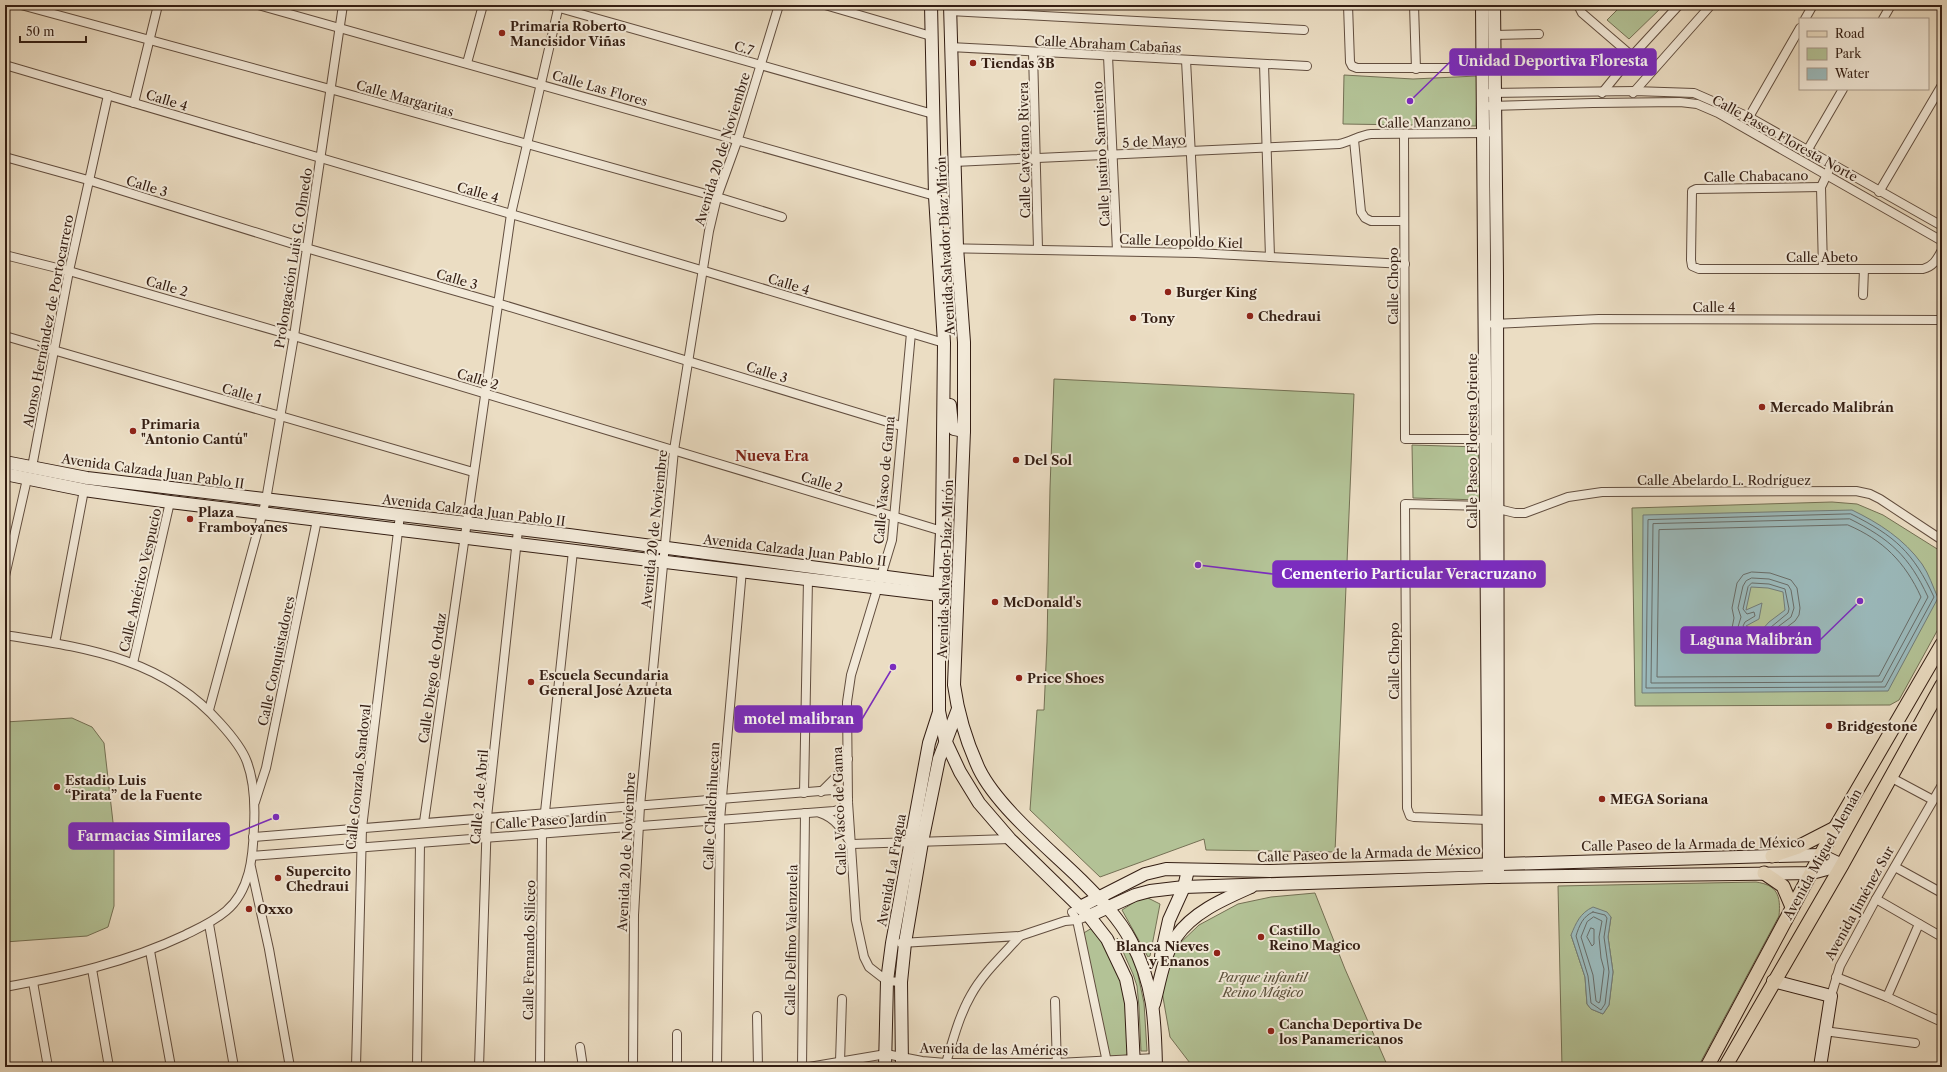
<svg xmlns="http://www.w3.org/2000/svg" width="1947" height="1072" font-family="'Libre Caslon Text',serif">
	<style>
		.green { fill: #b3c296; stroke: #747054; fill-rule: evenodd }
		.water { fill: #9bbabc; stroke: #727c78; fill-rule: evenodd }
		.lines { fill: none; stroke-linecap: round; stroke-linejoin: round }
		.shore { stroke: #686c68; stroke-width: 1 }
		.street-casing { stroke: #624e3f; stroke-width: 10 }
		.secondary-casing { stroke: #341e13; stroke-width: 14 }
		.primary-casing { stroke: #341e13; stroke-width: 15 }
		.street { stroke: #f2e9d8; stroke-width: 8 }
		.secondary { stroke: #f2e9d8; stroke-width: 12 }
		.primary { stroke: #ebddc3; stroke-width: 13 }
		.poi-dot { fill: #8f2418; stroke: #f2e9d8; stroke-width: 1.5 }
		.labels { text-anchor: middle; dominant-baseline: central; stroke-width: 4; stroke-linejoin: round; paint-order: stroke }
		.poi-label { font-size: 13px; font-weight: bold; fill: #341e13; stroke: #f2e9d8; text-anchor: start }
		.street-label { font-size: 13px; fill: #341e13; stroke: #f2e9d8 }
		.park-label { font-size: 13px; font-style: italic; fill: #5a4f3a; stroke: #f2e9d8 }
		.neighbourhood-label { font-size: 14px; font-weight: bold; fill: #7a1f14; stroke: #f2e9d8 }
		.leader { fill: none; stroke: #7b2cbf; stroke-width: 1.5 }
		.callout-dot { fill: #7b2cbf; stroke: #f2e9d8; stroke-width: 1.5 }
		.callout { fill: #7b2cbf; stroke: #7b2cbf; stroke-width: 1.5 }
		.callout-label { font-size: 14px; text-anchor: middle; font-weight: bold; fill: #fff }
	</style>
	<rect width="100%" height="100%" fill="#ebddc3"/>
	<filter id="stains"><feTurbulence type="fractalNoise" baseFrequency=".005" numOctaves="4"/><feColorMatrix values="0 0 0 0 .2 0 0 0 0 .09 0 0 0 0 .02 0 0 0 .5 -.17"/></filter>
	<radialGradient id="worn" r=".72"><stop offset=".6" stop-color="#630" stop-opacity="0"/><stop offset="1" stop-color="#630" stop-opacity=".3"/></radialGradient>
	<g class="green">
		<path d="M1622,5H1664L1629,39L1607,20Z"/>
		<path d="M1344,75L1413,79L1477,76L1476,126L1343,124Z"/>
		<path d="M1054,379L1354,394L1335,852L1206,850L1204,839L1100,877L1030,810L1037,710H1044L1047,642L1050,488Z"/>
		<path d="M1412,445L1479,447L1480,500L1413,498Z"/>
		<path d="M1832,502L1857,504L1883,515L1942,552V622L1899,700L1890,705L1635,706L1632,508Z"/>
		<path d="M72,718L92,727L104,743L114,831V906L108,927L87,936L5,942V722Z"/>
		<path d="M1756,882C1777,885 1781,895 1779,916L1698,1067H1562L1558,886ZM1611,917L1608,937L1613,972L1609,1005L1603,1014L1591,1009L1587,1004L1585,977L1571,935Z"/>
		<path d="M1315,893L1345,969L1388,1067H1193L1170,1037L1161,986L1176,947L1199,925L1238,904L1271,897Z"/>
		<path d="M1144,896L1160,904L1150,956L1148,957L1122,910Z"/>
		<path d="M1092,928L1115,961L1128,1007L1130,1039L1127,1055L1110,1057L1082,934Z"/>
		<path d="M1117,938L1129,951L1135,961L1144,1003L1147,1051H1141L1139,1007L1137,986L1133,974Z"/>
	</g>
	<g class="water">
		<path d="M1852,510C1879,523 1904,539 1922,564C1929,574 1933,587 1938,598L1888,691L1642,693L1643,515ZM1751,587L1768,588L1783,592L1785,610L1769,622L1759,633L1746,626L1759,619L1762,603L1746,610Z"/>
		<path d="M1593,907L1607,912L1611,917L1608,937L1613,972L1609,1005L1603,1014L1591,1009L1587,1004L1585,977L1571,935C1576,923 1580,913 1593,907Z"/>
	</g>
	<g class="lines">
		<g class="shore">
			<path d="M1851,514C1895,536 1913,552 1934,597L1885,687L1646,688L1648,520Z"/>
			<path d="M1850,519C1890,539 1909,556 1928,597L1882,682L1651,683L1653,524Z"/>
			<path d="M1848,525C1883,540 1905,562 1921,597L1879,676L1657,677L1659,530Z"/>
			<path d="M1752,572L1770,573L1791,580L1797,588L1800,608L1799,615L1795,621L1779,633L1768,644L1760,647L1753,646L1738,638L1732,628L1734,618L1732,608L1737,583L1743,575Z"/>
			<path d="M1752,578L1769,579L1788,585L1791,590L1794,608L1791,617L1775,629L1765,639L1760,642L1743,634L1738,627L1741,617L1738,608L1743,586L1746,581Z"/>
			<path d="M1752,583L1769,584L1785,589L1789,609L1788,613L1759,637L1746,630L1743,626L1745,622L1755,616L1754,612L1747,614L1743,609L1748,587Z"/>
			<path d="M1593,912L1605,915L1607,918L1604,937L1609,972L1605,1004L1601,1010L1591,1003L1588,976L1576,936C1579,926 1583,916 1593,912Z"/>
			<path d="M1594,917L1602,921L1599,937L1601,958L1604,969L1600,1001L1599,1003L1596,1001L1593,975L1581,937L1587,922Z"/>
			<path d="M1591,928L1594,929V944L1592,946L1587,937Z"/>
		</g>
		<defs>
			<g id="street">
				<path d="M21,5L330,89L717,197L782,217"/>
				<path d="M258,5L935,196"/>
				<path d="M549,5L933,114"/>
				<path d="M825,5L931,36"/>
				<path d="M1348,5L1350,62L1352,66L1357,68H1487"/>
				<path d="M1414,5L1416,69"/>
				<path d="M1578,5L1582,13L1632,56"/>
				<path d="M950,11L1304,30"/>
				<path d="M1805,19L1813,5"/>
				<path d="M1883,19L1891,5"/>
				<path d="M1494,35L1539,34"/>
				<path d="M950,47L1307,66"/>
				<path d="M1033,52L1038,249"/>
				<path d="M1108,56L1117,251"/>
				<path d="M1186,60L1196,253"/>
				<path d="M467,63L483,5"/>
				<path d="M1264,64L1270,257"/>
				<path d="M5,65L701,270L944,343"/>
				<path d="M1490,93L1634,91L1694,93L1749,117L1942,226"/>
				<path d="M1602,93L1632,56L1679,5"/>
				<path d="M1633,93L1711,5"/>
				<path d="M134,103L158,5"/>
				<path d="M1490,106L1593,103L1680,102L1697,104L1718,113L1942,241"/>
				<path d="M1749,117L1800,28"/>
				<path d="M1404,134L1405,439H1490"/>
				<path d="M1354,140L1361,212L1365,218L1371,221H1404"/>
				<path d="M1807,151L1843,89"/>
				<path d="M5,157L88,180L306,248L497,303L901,426"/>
				<path d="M954,162L1339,144C1350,142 1360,135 1371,134L1487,133"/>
				<path d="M1821,187L1696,189L1692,191L1691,260L1692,266L1699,269H1923C1934,266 1937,259 1942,250"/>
				<path d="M1879,192L1942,85"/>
				<path d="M939,248L1196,253L1405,264"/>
				<path d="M5,255L69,271L294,336L942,531"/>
				<path d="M1823,269L1821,187L1829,170"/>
				<path d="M1863,295L1864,269"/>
				<path d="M1493,324L1599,319L1942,320"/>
				<path d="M5,336L473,472"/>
				<path d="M32,467L69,271L108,95"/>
				<path d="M5,576L27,479"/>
				<path d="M5,635C86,648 163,658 220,723C230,734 242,748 247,762C254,781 255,808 254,827C253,857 250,891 226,911C213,922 199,928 185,935C128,962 66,976 5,987"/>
				<path d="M55,643L84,490"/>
				<path d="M133,663L170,502"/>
				<path d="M209,710L266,500L294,336L343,5"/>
				<path d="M1890,777L1933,800"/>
				<path d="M821,792L837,776L848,759"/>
				<path d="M804,793L808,579"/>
				<path d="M255,802L266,768L317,520"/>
				<path d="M545,812L573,551"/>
				<path d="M820,813C835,818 842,829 850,842"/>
				<path d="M1488,820L1414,817L1410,816L1407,808L1405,504L1486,506L1515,513H1525L1568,497L1602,492L1856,491L1870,494L1880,499L1942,540"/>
				<path d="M424,822L511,214L559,5"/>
				<path d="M253,837L832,790L840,791L848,799"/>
				<path d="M852,844L1010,839"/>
				<path d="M252,856L834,811L841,809L848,802"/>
				<path d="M251,867L269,949L290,1067"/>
				<path d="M1895,867L1942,893"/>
				<path d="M1876,899L1942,937"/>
				<path d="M1072,912L1077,920L1108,1067"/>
				<path d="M209,924L234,1067"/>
				<path d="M901,943L1020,936L1065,921L1077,920L1089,916"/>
				<path d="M150,951L171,1067"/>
				<path d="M92,969L109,1067"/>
				<path d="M1836,977L1887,997L1942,1022"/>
				<path d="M33,982L48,1067"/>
				<path d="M901,982L887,981L869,967L864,957L856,920L848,802L847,702L851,675L892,540L911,333"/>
				<path d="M1831,996L1840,966L1876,899L1942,785"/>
				<path d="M1887,997L1919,924"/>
				<path d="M1055,1001L1057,1067"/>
				<path d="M757,1016L758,1067"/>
				<path d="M1824,1031L1915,1043"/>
				<path d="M580,1047L583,1067"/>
				<path d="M840,1062L842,999"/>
				<path d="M946,1063C953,1040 959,1016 971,995C983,973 1003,955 1020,936"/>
				<path d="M356,1067L362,828L400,515"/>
				<path d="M417,1067L420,843"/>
				<path d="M479,1067L487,817L518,530"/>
				<path d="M540,1067L542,833"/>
				<path d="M633,1067L634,915L640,806L674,450L709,231L717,197L738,139L779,5"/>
				<path d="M677,1067V1034"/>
				<path d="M717,1067L720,820L742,570"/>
				<path d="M802,1067L805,813"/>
				<path d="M809,1067L886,1054L922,1061L946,1063H1057L1156,1058"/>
			</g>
			<g id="secondary">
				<path d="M931,5L935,196L944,343L942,531L939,595V711L945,740L960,772L979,803L1010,839L1089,916L1107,939L1126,979L1131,1003L1134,1067"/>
				<path d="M950,5L957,247L964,342V431L954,685C958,714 967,743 979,769C997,806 1047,847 1077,876C1096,895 1118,916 1131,941C1154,984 1155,1020 1156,1067"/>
				<path d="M1482,5L1489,877"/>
				<path d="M1494,5L1497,275L1498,877"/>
				<path d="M950,405L952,425L954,429L964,431"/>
				<path d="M5,462L87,478L569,535L940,584"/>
				<path d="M5,474L84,490L170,502L939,595"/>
				<path d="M1080,907L1145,874L1166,869L1270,871L1772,856L1821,855L1842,865"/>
				<path d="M1089,916L1135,895L1150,891L1184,887L1489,877L1812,873L1842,865"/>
				<path d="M1161,956L1169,920L1184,887L1188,870"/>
				<path d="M1773,981L1831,996L1820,1067"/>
				<path d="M1154,1004C1159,985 1164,954 1176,937C1193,912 1224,899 1251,887"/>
				<path d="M885,1067L887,981L892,943L929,743L939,712"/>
				<path d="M902,1067L901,982L905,943L922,842L939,759L958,709"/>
			</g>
			<g id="primary">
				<path d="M1772,856L1798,847L1835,828"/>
				<path d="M1764,873L1783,886L1792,907"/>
				<path d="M1707,1067L1835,828L1942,644"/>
				<path d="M1725,1067L1842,865L1942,685"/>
			</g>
		</defs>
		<use href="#street" class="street-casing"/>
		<use href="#secondary" class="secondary-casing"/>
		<use href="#primary" class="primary-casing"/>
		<use href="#street" class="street"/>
		<use href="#secondary" class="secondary"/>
		<use href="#primary" class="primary"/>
	</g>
	<g class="poi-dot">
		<circle cx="502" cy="33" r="4"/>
		<circle cx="973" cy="63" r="4"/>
		<circle cx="1168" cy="292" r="4"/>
		<circle cx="1250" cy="316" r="4"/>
		<circle cx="1133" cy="318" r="4"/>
		<circle cx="1762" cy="407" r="4"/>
		<circle cx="133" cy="431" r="4"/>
		<circle cx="1016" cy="460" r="4"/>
		<circle cx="190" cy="519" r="4"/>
		<circle cx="995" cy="602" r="4"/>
		<circle cx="1019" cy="678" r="4"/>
		<circle cx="531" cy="682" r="4"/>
		<circle cx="1829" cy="726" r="4"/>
		<circle cx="57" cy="787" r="4"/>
		<circle cx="1602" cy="799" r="4"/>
		<circle cx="278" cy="878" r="4"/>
		<circle cx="249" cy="909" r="4"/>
		<circle cx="1261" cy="937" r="4"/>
		<circle cx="1217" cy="953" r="4"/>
		<circle cx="1271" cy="1031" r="4"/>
	</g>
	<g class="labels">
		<g class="poi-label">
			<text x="510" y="26">Primaria Roberto<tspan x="510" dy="15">Mancisidor Viñas</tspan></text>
			<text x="981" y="63">Tiendas 3B</text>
			<text x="1176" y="292">Burger King</text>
			<text x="1258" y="316">Chedraui</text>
			<text x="1141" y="318">Tony</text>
			<text x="1770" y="407">Mercado Malibrán</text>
			<text x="141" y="424">Primaria<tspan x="141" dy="15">"Antonio Cantú"</tspan></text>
			<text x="1024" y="460">Del Sol</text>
			<text x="198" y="512">Plaza<tspan x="198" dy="15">Framboyanes</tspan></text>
			<text x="1003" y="602">McDonald's</text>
			<text x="539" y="675">Escuela Secundaria<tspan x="539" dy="15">General José Azueta</tspan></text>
			<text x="1027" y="678">Price Shoes</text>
			<text x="1837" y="726">Bridgestone</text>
			<text x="65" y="780">Estadio Luis<tspan x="65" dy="15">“Pirata” de la Fuente</tspan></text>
			<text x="1610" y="799">MEGA Soriana</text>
			<text x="286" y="871">Supercito<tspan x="286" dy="15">Chedraui</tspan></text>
			<text x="257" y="909">Oxxo</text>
			<text x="1269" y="930">Castillo<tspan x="1269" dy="15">Reino Magico</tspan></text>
			<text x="1209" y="946" text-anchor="end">Blanca Nieves<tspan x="1209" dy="15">y Enanos</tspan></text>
			<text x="1279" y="1024">Cancha Deportiva De<tspan x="1279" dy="15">los Panamericanos</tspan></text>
		</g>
		<g class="street-label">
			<text transform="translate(1108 44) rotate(3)">Calle Abraham Cabañas</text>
			<text transform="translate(744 48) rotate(16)">C.7</text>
			<text transform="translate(600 88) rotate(16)">Calle Las Flores</text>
			<text transform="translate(405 98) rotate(16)">Calle Margaritas</text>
			<text transform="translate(167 100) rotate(17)">Calle 4</text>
			<text transform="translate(1424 122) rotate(-1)">Calle Manzano</text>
			<text transform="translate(1785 138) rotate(29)">Calle Paseo Floresta Norte</text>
			<text transform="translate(1154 141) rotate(-3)">5 de Mayo</text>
			<text transform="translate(722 149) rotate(-73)">Avenida 20 de Noviembre</text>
			<text transform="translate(1024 150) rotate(-91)">Calle Cayetano Rivera</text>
			<text transform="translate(1101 154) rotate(-93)">Calle Justino Sarmiento</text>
			<text transform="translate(1756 176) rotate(-1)">Calle Chabacano</text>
			<text transform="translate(147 186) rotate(17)">Calle 3</text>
			<text transform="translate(478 192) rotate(16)">Calle 4</text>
			<text transform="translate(1181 241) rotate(2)">Calle Leopoldo Kiel</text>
			<text transform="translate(945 246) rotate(-93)">Avenida Salvador Díaz Mirón</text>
			<text x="1822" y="257">Calle Abeto</text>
			<text transform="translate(293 258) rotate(-81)">Prolongación Luis G. Olmedo</text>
			<text transform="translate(457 279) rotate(16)">Calle 3</text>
			<text transform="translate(789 284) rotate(17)">Calle 4</text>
			<text transform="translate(167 286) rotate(16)">Calle 2</text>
			<text transform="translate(1393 286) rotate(-90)">Calle Chopo</text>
			<text x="1714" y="307">Calle 4</text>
			<text transform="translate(48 321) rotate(-79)">Alonso Hernández de Portocarrero</text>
			<text transform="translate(767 372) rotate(17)">Calle 3</text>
			<text transform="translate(478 379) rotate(17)">Calle 2</text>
			<text transform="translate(242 393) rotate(16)">Calle 1</text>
			<text transform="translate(1472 441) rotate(-90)">Calle Paseo Floresta Oriente</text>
			<text transform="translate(153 471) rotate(8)">Avenida Calzada Juan Pablo II</text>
			<text transform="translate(884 480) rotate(-85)">Calle Vasco de Gama</text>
			<text x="1724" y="480">Calle Abelardo L. Rodríguez</text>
			<text transform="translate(822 482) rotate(17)">Calle 2</text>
			<text transform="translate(474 510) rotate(7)">Avenida Calzada Juan Pablo II</text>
			<text transform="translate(654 529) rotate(-84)">Avenida 20 de Noviembre</text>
			<text transform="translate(795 550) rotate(7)">Avenida Calzada Juan Pablo II</text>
			<text transform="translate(945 569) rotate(-88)">Avenida Salvador Díaz Mirón</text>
			<text transform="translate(140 580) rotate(-77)">Calle Américo Vespucio</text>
			<text transform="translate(276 661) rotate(-78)">Calle Conquistadores</text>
			<text transform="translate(1394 661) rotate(-90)">Calle Chopo</text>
			<text transform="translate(432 678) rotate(-82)">Calle Diego de Ordaz</text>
			<text transform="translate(358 777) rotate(-84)">Calle Gonzalo Sandoval</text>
			<text transform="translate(479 797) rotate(-85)">Calle 2 de Abril</text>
			<text transform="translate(711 806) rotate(-87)">Calle Chalchihuecan</text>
			<text transform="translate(839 811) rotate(-92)">Calle Vasco de Gama</text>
			<text transform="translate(551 820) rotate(-4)">Calle Paseo Jardín</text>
			<text transform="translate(1693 844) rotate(-1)">Calle Paseo de la Armada de México</text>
			<text transform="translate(626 852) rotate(-87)">Avenida 20 de Noviembre</text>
			<text transform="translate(1369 853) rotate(-2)">Calle Paseo de la Armada de México</text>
			<text transform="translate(1822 854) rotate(-61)">Avenida Miguel Alemán</text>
			<text transform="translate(891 870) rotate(-80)">Avenida La Fragua</text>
			<text transform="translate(1859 903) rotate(-61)">Avenida Jiménez Sur</text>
			<text transform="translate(791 940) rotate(-89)">Calle Delfino Valenzuela</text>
			<text transform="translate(529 950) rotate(-89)">Calle Fernando Silíceo</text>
			<text transform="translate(994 1049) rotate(1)">Avenida de las Américas</text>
		</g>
		<g class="park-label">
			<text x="1263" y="977">Parque infantil<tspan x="1263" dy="15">Reino Mágico</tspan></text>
		</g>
		<g class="neighbourhood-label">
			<text x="772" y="456">Nueva Era</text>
		</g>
	</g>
	<path class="leader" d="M1410 101L1450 62M1198 565L1273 574M1860 601L1820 640M893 667L862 719M276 817L229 836"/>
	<g class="callout-dot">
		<circle cx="1410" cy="101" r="4"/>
		<circle cx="1198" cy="565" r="4"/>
		<circle cx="1860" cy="601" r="4"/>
		<circle cx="893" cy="667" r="4"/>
		<circle cx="276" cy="817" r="4"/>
	</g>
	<g class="callout">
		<rect x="1450" y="49" width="206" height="26" rx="4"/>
		<rect x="1273" y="561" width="272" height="26" rx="4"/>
		<rect x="1681" y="627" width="139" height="26" rx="4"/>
		<rect x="735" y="706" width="127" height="26" rx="4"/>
		<rect x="69" y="823" width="160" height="26" rx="4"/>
	</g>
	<g class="callout-label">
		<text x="1553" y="66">Unidad Deportiva Floresta</text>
		<text x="1409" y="579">Cementerio Particular Veracruzano</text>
		<text x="1751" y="645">Laguna Malibrán</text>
		<text x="799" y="724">motel malibran</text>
		<text x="149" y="841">Farmacias Similares</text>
	</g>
	<rect width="1947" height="1072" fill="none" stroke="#ebddc3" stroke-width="20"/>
	<rect x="6" y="6" width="1935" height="1060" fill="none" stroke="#341e13" stroke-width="2"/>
	<rect x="10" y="10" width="1927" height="1052" fill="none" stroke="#341e13"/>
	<rect x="1799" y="18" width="130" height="72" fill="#f2e9d8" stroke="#a69889"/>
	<rect x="1807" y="31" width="20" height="6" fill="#ebddc3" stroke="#a69889"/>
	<text x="1835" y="38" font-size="12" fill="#341e13">Road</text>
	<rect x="1807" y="48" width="20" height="12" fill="#b3c296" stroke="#a69889"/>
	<text x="1835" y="58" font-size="12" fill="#341e13">Park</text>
	<rect x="1807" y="68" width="20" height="12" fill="#9bbabc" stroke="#a69889"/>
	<text x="1835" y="78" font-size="12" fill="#341e13">Water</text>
	<path d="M20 36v6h66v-6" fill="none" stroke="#341e13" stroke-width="2"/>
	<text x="26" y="36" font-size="12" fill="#341e13" stroke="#f2e9d8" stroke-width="3" paint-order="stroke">50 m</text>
	<rect width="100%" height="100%" filter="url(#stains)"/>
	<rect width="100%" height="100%" fill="url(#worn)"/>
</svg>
